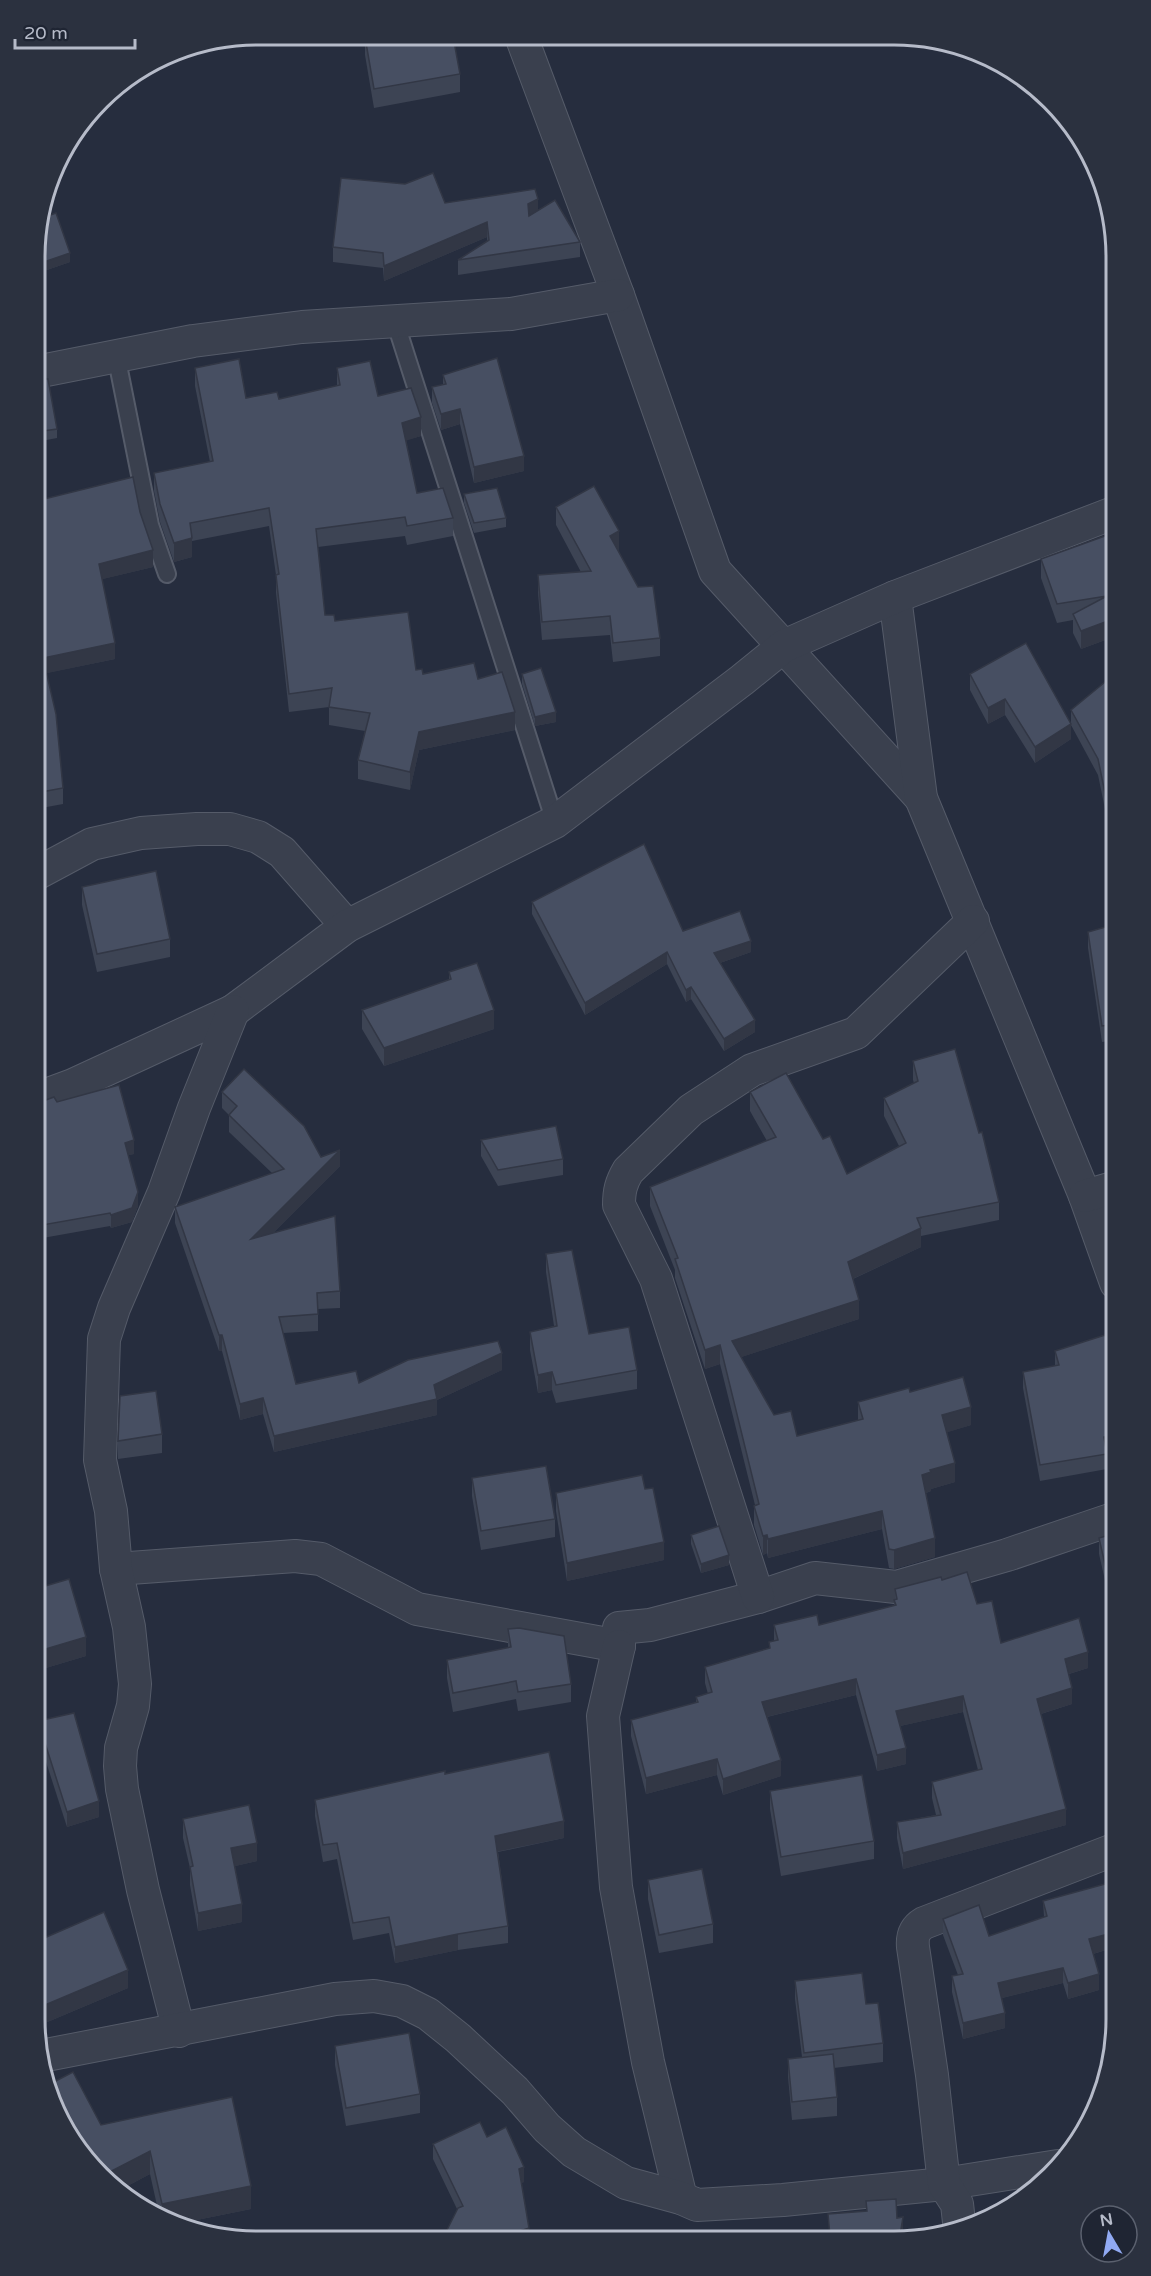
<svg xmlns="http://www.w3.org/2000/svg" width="1151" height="2276" font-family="'Varela Round',sans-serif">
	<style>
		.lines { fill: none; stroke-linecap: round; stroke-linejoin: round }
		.lane-casing { stroke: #555b69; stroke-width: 20 }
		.street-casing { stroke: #555b69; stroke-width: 34 }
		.lane { stroke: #3a404e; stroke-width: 16 }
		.street { stroke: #3a404e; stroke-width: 32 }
		.wall { fill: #3d4454 }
		.shaded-wall { fill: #323745 }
		.building { fill: #474f62; stroke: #323745; stroke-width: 1.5 }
		.rim { fill: none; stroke: #b6bbc9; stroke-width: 3 }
	</style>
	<rect width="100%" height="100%" fill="#262d3e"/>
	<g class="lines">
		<defs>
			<g id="lane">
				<path d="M395,321L555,822"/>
				<path d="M116,355L150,525L167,574"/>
			</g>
			<g id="street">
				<path d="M521,36L618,295L715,571L921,798"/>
				<path d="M36,372L193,341L302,327L511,314L618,295"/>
				<path d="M895,597L921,798L1085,1196L1116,1283"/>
				<path d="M36,874L92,844L141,833L197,829H230L258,837L282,852L347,926"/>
				<path d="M35,1099L73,1085L233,1011L347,926L555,822L742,680L784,646L895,597L1116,512"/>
				<path d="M1085,1196L1116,1187"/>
				<path d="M116,1569L295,1556L321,1559L417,1609L619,1646V1628L650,1625L758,1597L815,1578L896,1587L1007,1555L1116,1518"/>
				<path d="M758,1597L656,1279L619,1205C619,1191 621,1183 628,1171L691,1110L752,1070L856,1033L973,921"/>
				<path d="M619,1646L603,1716L616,1887L648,2062L681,2198"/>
				<path d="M179,2031L143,1890L122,1789L120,1766L121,1748L133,1706L135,1684L129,1627L116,1569L111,1511L100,1460L104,1339L114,1308L164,1192L194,1108L233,1011"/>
				<path d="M41,2056L335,1999L374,1996L402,2001L428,2014L458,2038L515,2091L547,2128L574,2152L626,2183L681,2198L697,2205L783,2200L944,2184L1058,2166"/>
				<path d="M960,2231L957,2204L944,2184L932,2075L913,1947C912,1936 914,1929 924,1923L1116,1849"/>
			</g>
		</defs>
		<use href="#lane" class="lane-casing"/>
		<use href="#street" class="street-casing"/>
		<use href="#lane" class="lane"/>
		<use href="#street" class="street"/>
	</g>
	<g class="wall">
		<path d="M365,37L460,74V92L374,108L365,55Z"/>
		<path d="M445,203L538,210L580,242V257L458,275V260L487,242V237L384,281L383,268L333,262V247Z"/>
		<path d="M36,228L70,262L41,272L36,260Z"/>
		<path d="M195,368L246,398L279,399L337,386V368L378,396L421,436L406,440L417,493L453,518V536L407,545L405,536L318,547L325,615L423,674L478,679L515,730L419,750L410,790L358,779V760L365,731L329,725V707L289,712L276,593V575L269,526L192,541V557L174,562L160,522L154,491V473L210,462L195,386Z"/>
		<path d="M443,375L524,471L474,483L460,424L441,430L432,403V387L443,385Z"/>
		<path d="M36,379L57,429V438L36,442Z"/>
		<path d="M464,494L506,518V527L474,533L464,503Z"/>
		<path d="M36,501L140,512L153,567L102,579L115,659L46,673L63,788V804L36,809Z"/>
		<path d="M556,507L619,549L618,550L660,638V656L613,662L610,635L542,640L538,593V575L581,572L556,525Z"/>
		<path d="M1116,532V636L1081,649L1073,633V620L1057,623L1041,578V559Z"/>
		<path d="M1116,673V842L1112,843L1098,775L1071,725V710Z"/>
		<path d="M522,674L556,722L535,726L522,684Z"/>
		<path d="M970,674L1071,739L1035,763L1005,715L988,724L970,690Z"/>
		<path d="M82,887L170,939V957L97,972L82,905Z"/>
		<path d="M1116,891V923L1112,908V892Z"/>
		<path d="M532,902L683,931L751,952L720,963L755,1032L724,1051L691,999L686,1002L667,964L585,1015L532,914Z"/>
		<path d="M1116,924V1040L1102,1042L1088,948V932Z"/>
		<path d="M449,972L494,1029L384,1066L362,1029V1010L449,980Z"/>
		<path d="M913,1061L979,1133L999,1202V1220L921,1236V1247L853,1279L859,1319L741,1357L774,1415L797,1436L858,1421V1402L910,1392L971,1425L947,1432L955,1482L931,1489V1491L926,1493L935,1557L894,1569L889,1568L882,1529L768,1558L767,1553L763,1555L754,1525V1506L755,1505L720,1364L705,1369L675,1278V1270L650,1206V1187L767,1141L750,1111V1092L823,1139L847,1174L899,1146L884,1116V1098L914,1083L913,1080Z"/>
		<path d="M222,1092L321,1157L340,1166L273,1233L340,1291V1308L318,1309V1331L283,1333L296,1384L359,1383L502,1370L437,1400V1415L274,1452L263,1414L240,1420L222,1351H219L175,1223V1207L272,1173L229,1132V1115L222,1108Z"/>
		<path d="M57,1102L134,1154L128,1155L138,1206L132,1222L111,1228L110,1226L37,1239L35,1231V1104Z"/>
		<path d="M481,1140L563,1159V1175L498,1186L481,1156Z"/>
		<path d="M546,1254L589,1334L637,1370V1389L556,1403L552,1390L538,1393L530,1350V1332L554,1326L546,1272Z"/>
		<path d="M1055,1351L1116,1368V1451L1107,1452V1469L1040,1481L1023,1388V1372L1055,1366Z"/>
		<path d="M162,1434V1453L118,1459V1441Z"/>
		<path d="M472,1478L555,1519V1537L481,1550L472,1496Z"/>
		<path d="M645,1489L664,1560L567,1581L556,1511V1493Z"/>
		<path d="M35,1490L41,1522V1540L35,1542Z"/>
		<path d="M1116,1533V1629L1099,1554V1538Z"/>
		<path d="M691,1535L729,1565L701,1573L691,1544Z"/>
		<path d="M942,1580L977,1604L1001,1643L1088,1668L1069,1674L1072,1704L1041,1714L1066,1825L903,1869L897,1838V1822L936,1815L932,1798V1782L978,1770L963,1712L900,1726L906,1764L877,1771L856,1695L767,1717L781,1776L723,1795L717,1775L646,1794L631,1736V1720L696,1703V1697L708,1694L705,1683V1667L769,1648V1642L774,1641V1625H819L894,1606V1600L895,1599V1589Z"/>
		<path d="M35,1589L86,1656L39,1670L35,1656Z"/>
		<path d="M508,1629L571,1684V1702L518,1711L516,1699L453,1712L447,1678V1660L508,1648Z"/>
		<path d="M38,1721L99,1817L67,1827L38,1737Z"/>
		<path d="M445,1774L564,1838L498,1852L508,1926V1943L458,1950L395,1963L389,1933L353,1940L337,1859L323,1862L315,1816V1800Z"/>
		<path d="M770,1791L874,1841V1859L781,1876L770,1809Z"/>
		<path d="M183,1819L257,1861L235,1866L242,1922L198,1931L190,1885V1868L183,1838Z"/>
		<path d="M648,1880L713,1924V1943L659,1953L648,1899Z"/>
		<path d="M1116,1881V1947L1093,1954L1099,1990L1068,1999L1063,1983L1002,1998L1005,2028L963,2039L952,1992V1976L958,1975L943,1935V1919L989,1936L1044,1917L1043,1901Z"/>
		<path d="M35,1942L128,1988L45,2023L35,1999Z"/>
		<path d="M795,1981L866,2004L883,2043V2062L834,2068L837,2097V2116L792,2120L788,2077V2059L802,2057L795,1999Z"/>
		<path d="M335,2046L420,2094V2113L346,2126L335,2065Z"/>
		<path d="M101,2125L251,2209L177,2224L160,2219L150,2174L118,2191L111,2186Z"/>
		<path d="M487,2137L524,2182L521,2183L529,2240L457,2209L433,2159V2144Z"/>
	</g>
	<g class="shaded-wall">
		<path d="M538,199V215L528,219V204Z"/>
		<path d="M487,222V237L384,281V266Z"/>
		<path d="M70,253V262L41,272V263Z"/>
		<path d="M42,343V353L36,354V345Z"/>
		<path d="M460,409V424L441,430V414Z"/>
		<path d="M421,417V436L402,442V423Z"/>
		<path d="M524,456V471L474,483V467Z"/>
		<path d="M619,531V549L610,554V536Z"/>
		<path d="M192,538V557L174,562V543Z"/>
		<path d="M153,550V567L99,580V564Z"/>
		<path d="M1116,618V636L1081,649V631Z"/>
		<path d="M115,643V659L43,674V658Z"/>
		<path d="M1005,699V715L988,724V708Z"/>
		<path d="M515,712V730L419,750L410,790V772L419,732Z"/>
		<path d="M556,712V722L535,726V717Z"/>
		<path d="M1071,724V739L1035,763V747Z"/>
		<path d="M1112,827H1116V842L1112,843Z"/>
		<path d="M751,941V952L714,965V953Z"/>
		<path d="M667,952V964L585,1015V1003Z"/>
		<path d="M691,987V999L686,1002V990Z"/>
		<path d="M494,1010V1029L384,1066V1048Z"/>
		<path d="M755,1020V1032L724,1051V1039Z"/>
		<path d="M134,1140V1154L125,1156V1143Z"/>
		<path d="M340,1150V1166L251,1255V1239Z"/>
		<path d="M138,1192V1206L132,1222L111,1228V1215Z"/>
		<path d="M921,1228V1247L848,1281V1262Z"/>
		<path d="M859,1300V1319L732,1360V1341Z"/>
		<rect x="219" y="1335" width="3" height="16"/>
		<path d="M720,1345V1364L705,1369V1350Z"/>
		<path d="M502,1353V1370L437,1400V1415L274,1452V1436L434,1385Z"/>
		<path d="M552,1372V1390L538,1393V1375Z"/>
		<path d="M263,1398V1414L240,1420V1404Z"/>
		<path d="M971,1407V1425L942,1434V1415Z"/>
		<path d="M955,1463V1482L931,1489V1491L922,1494V1475L930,1470Z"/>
		<path d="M882,1511V1529L768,1558V1539Z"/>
		<path d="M767,1535V1553L763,1555V1536Z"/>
		<path d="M935,1538V1557L894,1569V1550Z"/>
		<path d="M664,1542V1560L567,1581V1563Z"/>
		<path d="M729,1555V1565L701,1573V1564Z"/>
		<path d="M86,1637V1656L39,1670V1651Z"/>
		<path d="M1088,1652V1668L1065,1675V1659Z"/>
		<path d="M856,1679V1695L762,1718V1702Z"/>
		<path d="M1072,1688V1704L1037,1715V1699Z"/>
		<path d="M963,1696V1712L896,1727V1711Z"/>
		<path d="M906,1748V1764L877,1771V1755Z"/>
		<path d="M717,1759V1775L646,1794V1778Z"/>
		<path d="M781,1760V1776L723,1795V1779Z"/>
		<path d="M99,1801V1817L67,1827V1812Z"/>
		<path d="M1066,1809V1825L903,1869V1853Z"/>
		<path d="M564,1821V1838L495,1852V1836Z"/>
		<path d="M257,1843V1861L231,1867V1848Z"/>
		<path d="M242,1904V1922L198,1931V1913Z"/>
		<path d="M1116,1932V1947L1089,1955V1939Z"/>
		<path d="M458,1934V1950L395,1963V1947Z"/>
		<path d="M1063,1968V1983L998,1999V1983Z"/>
		<path d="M128,1970V1988L45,2023V2005Z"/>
		<path d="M1099,1974V1990L1068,1999V1983Z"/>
		<path d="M1005,2013V2028L963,2039V2023Z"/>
		<path d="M150,2151V2174L118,2191L111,2186L102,2176Z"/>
		<path d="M524,2167V2182L519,2184V2169Z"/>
		<path d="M251,2186V2209L177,2224L162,2220V2204Z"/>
		<path d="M903,2217V2232L901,2240L899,2241Z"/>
		<path d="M529,2228V2240H493Z"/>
	</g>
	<g class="building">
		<path d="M373,35L453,36L460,74L374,89L365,37Z"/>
		<path d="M433,173L445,203L535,189L538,199L528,204L529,216L555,200L580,242L458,260L489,240L487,222L384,266L383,253L333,247L341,178L405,184Z"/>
		<path d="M56,213L70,253L41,263L36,250V228L39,219Z"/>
		<path d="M36,320H38L42,343L36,345Z"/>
		<path d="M497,358L524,456L474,467L460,409L441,414L432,387L446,384L443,375Z"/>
		<path d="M239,359L246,398L277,392L279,399L340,385L337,368L370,361L378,396L411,388L421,417L402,423L417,493L443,488L453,518L407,526L405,517L316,529L325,615H334L335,621L408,612L416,670L422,669L423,674L474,663L478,679L502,672L515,712L419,732L410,772L358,760L370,713L329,707L332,688L289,694L276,575L279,574L269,508L190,523L192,538L174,543L160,504L154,473L213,461L195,368Z"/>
		<path d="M36,379H48L57,429L36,432Z"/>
		<path d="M133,477L140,512L153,550L99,564L115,643L43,658L56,714L63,788L36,793V501Z"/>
		<path d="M594,486L619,531L610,536L638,587L653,586L660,638L613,643L610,616L542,622L538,575L591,571L556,507Z"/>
		<path d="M497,488L506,518L474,523L464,494Z"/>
		<path d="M1116,532V618L1081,631L1073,614L1107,596L1057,604L1041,559Z"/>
		<path d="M1026,643L1071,724L1035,747L1005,699L988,708L970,674Z"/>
		<path d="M541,668L556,712L535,717L522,674Z"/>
		<path d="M1116,673V827H1112L1098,759L1071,710Z"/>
		<path d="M644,844L683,931L740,911L751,941L714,953L755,1020L724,1039L691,987L686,990L667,952L585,1003L532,902Z"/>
		<path d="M156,871L170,939L97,954L82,887Z"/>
		<path d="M1116,891V907L1112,892Z"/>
		<path d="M1116,924V1024L1102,1026L1088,932Z"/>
		<path d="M477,963L494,1010L384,1048L362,1010L451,979L449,972Z"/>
		<path d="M955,1049L979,1133L982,1132L999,1202L917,1218L921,1228L848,1262L859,1300L732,1341L774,1415L791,1411L797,1436L863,1419L858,1402L909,1388L910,1392L963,1377L971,1407L942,1415L955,1463L930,1470L931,1472L922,1475L935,1538L894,1550L889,1549L882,1511L768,1539L767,1535L763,1536L754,1506L759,1504L720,1345L705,1350L675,1259L678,1258L650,1187L776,1137L750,1092L786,1073L823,1139L830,1136L847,1174L906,1143L884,1098L918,1081L913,1061Z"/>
		<path d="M244,1069L304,1126L321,1157L340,1150L251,1239L335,1216L340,1291L317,1293L318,1314L279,1317L296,1384L356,1371L359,1383L408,1360L498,1341L502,1353L434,1385L437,1399L274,1436L263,1398L240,1404L222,1335H219L175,1207L284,1169L229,1115L237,1106L222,1092Z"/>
		<path d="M119,1085L134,1140L125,1143L138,1192L132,1208L111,1215L110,1213L37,1226L35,1217V1104L54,1097L57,1102Z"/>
		<path d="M556,1126L563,1159L498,1170L481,1140Z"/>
		<path d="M572,1250L589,1334L629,1327L637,1370L556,1385L552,1372L538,1375L530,1332L557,1326L546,1254Z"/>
		<path d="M1105,1335L1116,1368V1435L1104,1437L1107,1454L1040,1465L1023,1372L1059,1365L1055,1351Z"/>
		<path d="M156,1391L162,1434L118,1441L120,1396Z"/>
		<path d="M546,1466L555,1519L481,1531L472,1478Z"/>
		<path d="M642,1475L645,1489L653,1488L664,1542L567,1563L556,1493Z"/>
		<path d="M35,1490L41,1522L35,1523Z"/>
		<path d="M719,1526L729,1555L701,1564L691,1535Z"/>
		<path d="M1116,1533V1613L1099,1538Z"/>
		<path d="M967,1572L977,1604L992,1601L1001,1643L1079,1618L1088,1652L1065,1659L1072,1688L1037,1699L1066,1809L903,1853L897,1822L941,1815L932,1782L982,1769L963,1696L896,1711L906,1748L877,1755L856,1679L762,1702L781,1760L723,1779L717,1759L646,1778L631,1720L698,1702L696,1697L712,1692L705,1667L770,1648L769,1642L778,1640L774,1625L817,1615L819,1625L896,1605L894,1600L897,1599L895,1589L941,1577L942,1580Z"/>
		<path d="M69,1579L86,1637L39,1651L35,1638V1589Z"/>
		<path d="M519,1628L564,1636L571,1684L518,1692L516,1681L453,1693L447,1660L511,1647L508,1629Z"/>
		<path d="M74,1713L99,1801L67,1812L38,1721Z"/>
		<path d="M549,1752L564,1821L495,1836L508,1926L458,1934L395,1947L389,1917L353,1923L337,1843L323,1845L315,1800L445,1771V1774Z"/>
		<path d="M862,1775L874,1841L781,1857L770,1791Z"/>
		<path d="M249,1805L257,1843L231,1848L242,1904L198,1913L190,1867L193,1866L183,1819Z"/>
		<path d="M702,1869L713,1924L659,1935L648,1880Z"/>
		<path d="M1116,1881V1932L1089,1939L1099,1974L1068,1983L1063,1968L998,1983L1005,2013L963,2023L952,1976L963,1974L943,1919L979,1905L989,1936L1047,1916L1043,1901Z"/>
		<path d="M104,1912L128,1970L45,2005L35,1981V1942Z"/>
		<path d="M862,1973L866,2004L878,2003L883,2043L804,2053L795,1981Z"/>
		<path d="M409,2033L420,2094L346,2108L335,2046Z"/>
		<path d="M833,2054L837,2097L792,2102L788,2059Z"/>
		<path d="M73,2072L101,2125L232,2097L251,2186L162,2204L150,2151L102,2176L72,2143L46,2090V2086Z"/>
		<path d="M480,2122L487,2137L506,2127L524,2167L519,2169L529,2228L493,2240H442L458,2208L463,2206L433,2144Z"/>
		<path d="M896,2199L897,2218L903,2217L899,2241H788L830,2236L828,2214L867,2211L866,2201Z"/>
	</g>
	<path d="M0 0H1151V2276H0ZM257 45H894A212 212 0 0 1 1106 257V2019A212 212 0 0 1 894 2231H257A212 212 0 0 1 45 2019V257A212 212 0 0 1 257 45Z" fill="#2b313f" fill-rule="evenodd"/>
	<path class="rim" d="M257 45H894A212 212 0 0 1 1106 257V2019A212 212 0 0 1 894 2231H257A212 212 0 0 1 45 2019V257A212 212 0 0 1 257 45Z"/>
	<g transform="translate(1109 2234) rotate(350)"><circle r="28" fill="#1f2533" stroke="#5b616f" stroke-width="1.5"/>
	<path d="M0-4.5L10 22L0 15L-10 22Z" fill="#91aaf3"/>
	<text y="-9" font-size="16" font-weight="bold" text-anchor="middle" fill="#b6bbc9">N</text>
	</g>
	<path d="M15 39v9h120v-9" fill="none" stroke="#b6bbc9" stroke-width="3"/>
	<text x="24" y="39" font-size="18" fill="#b6bbc9" stroke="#1f2533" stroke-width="4.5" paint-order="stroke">20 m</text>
</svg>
